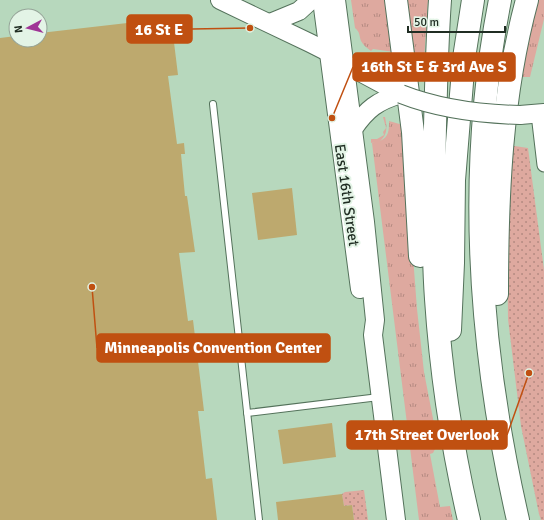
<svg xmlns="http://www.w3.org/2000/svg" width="544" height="520" font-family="Signika,sans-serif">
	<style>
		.grass { fill: url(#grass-tufts) }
		.park { fill: url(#park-dots) }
		.building { fill: #bda96e }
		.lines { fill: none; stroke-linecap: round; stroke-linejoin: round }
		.lane-casing { stroke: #54725b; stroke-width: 8 }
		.street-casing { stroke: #54725b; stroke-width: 15 }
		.secondary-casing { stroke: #54725b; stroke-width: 20 }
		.highway-casing { stroke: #54725b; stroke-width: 24 }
		.lane { stroke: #fff; stroke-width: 6 }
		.street { stroke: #fff; stroke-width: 13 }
		.secondary { stroke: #fff; stroke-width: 18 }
		.highway { stroke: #fff; stroke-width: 22 }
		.secondary-bridge-casing { stroke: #54725b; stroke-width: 20; stroke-linecap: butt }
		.secondary-bridge { stroke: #fff; stroke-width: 18 }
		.labels { text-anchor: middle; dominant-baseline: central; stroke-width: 4; stroke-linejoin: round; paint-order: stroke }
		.street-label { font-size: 15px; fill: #202d23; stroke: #e3f4e6 }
		.leader { fill: none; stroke: #c05011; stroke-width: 1.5 }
		.callout-dot { fill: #c05011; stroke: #e3f4e6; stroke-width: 1.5 }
		.callout { fill: #c05011; stroke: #c05011; stroke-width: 1.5 }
		.callout-label { font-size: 16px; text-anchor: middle; font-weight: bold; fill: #fff }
	</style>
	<defs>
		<pattern id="grass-tufts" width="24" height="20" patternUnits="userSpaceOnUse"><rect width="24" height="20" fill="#dea99f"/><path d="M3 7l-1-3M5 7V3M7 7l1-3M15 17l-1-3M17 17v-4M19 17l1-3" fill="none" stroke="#b48a81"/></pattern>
		<pattern id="park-dots" width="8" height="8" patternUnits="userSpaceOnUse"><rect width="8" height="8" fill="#dea99f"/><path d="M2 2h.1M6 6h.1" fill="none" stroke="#b48a81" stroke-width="1.8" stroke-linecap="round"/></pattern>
	</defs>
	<rect width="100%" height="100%" fill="#b7d8bd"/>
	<g class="grass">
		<path d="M351,0H386L394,52L373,49L371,51C367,48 363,45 361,41C359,35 360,32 355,28Z"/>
		<path d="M401,0H428L424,60L411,59Z"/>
		<path d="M538,0H544V19L530,77H519Z"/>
		<path d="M383,117H385C387,127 388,134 380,141C389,137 389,130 389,121L403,125L417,309L424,372L435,429L432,430L435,449L433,453L430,454L440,507L450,506L453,520H419L372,143L375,142L371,143V139H377L384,135L383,132L386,128Z"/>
	</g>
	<g class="park">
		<path d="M508,145L528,148L544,270V520H541L539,514L521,426L508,319L507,231Z"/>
		<path d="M364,490L368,520H354L352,505L344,506L342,494L345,492Z"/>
	</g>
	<g class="building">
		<path d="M171,18L178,75L168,76L177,144L184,143L185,154H181L185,196H187L195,252L179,253L188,321L193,320L204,411H198L206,479L212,478L217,520H0V38L16,36V40H40V33Z"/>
		<path d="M292,188L297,235L258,240L252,193Z"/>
		<path d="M332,423L336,457L283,464L278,430Z"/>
		<path d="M342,494L344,506L352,505L354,520H278L276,502Z"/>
	</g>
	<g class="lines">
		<defs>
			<g id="lane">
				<path d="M213,104L259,520"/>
				<path d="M247,413L379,397"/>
			</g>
			<path id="street" d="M538,114L544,165"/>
			<g id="secondary">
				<path d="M220,0L310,43L328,52L345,64L401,94"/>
				<path d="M322,0L360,289"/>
				<path d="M336,0L365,222L375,320L373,335L396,520"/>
				<path d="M270,23L299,11L311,0"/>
				<path d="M520,115L544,113"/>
				<path d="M353,129C367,109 377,101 401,94"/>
			</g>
			<g id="highway">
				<path d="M396,0L413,132L420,256"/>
				<path d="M440,0C437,42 436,85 435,127C434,184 432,242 436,299C441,374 452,447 469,520"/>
				<path d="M500,0C466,172 479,350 518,520"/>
				<path d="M497,294C497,195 501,96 527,0"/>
				<path d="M450,330L453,263L454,180L464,58L473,0"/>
			</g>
		</defs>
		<use href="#lane" class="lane-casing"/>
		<use href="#street" class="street-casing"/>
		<use href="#secondary" class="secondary-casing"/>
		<use href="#highway" class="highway-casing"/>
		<use href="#lane" class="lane"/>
		<use href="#street" class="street"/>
		<use href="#secondary" class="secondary"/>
		<use href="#highway" class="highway"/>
		<defs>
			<path id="secondary-bridge" d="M401,94C439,109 479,114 520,115"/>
		</defs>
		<use href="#secondary-bridge" class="secondary-bridge-casing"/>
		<use href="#secondary-bridge" class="secondary-bridge"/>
	</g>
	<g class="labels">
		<g class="street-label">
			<text transform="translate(347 195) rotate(82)">East 16th Street</text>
		</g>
	</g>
	<path class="leader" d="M250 28L192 29M332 118L353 67M92 287L97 348M529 373L507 435"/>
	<g class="callout-dot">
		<circle cx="250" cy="28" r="4"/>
		<circle cx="332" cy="118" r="4"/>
		<circle cx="92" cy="287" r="4"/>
		<circle cx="529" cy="373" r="4"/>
	</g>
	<g class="callout">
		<rect x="127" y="15" width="65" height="28" rx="4"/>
		<rect x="353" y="53" width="162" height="28" rx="4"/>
		<rect x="97" y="334" width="233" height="28" rx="4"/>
		<rect x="347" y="421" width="160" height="28" rx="4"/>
	</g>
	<g class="callout-label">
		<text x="159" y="35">16 St E</text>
		<text x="434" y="72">16th St E &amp; 3rd Ave S</text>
		<text x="213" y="353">Minneapolis Convention Center</text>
		<text x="427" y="440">17th Street Overlook</text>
	</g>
	<g transform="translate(28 28) rotate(263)"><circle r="19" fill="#e3f4e6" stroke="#95a498"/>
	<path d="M0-3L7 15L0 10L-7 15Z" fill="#9f3596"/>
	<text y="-6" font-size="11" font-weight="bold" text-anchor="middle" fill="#202d23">N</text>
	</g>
	<path d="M408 26v6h97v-6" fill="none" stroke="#202d23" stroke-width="2"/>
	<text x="414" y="26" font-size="12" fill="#202d23" stroke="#e3f4e6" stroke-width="3" paint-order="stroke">50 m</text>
</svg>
